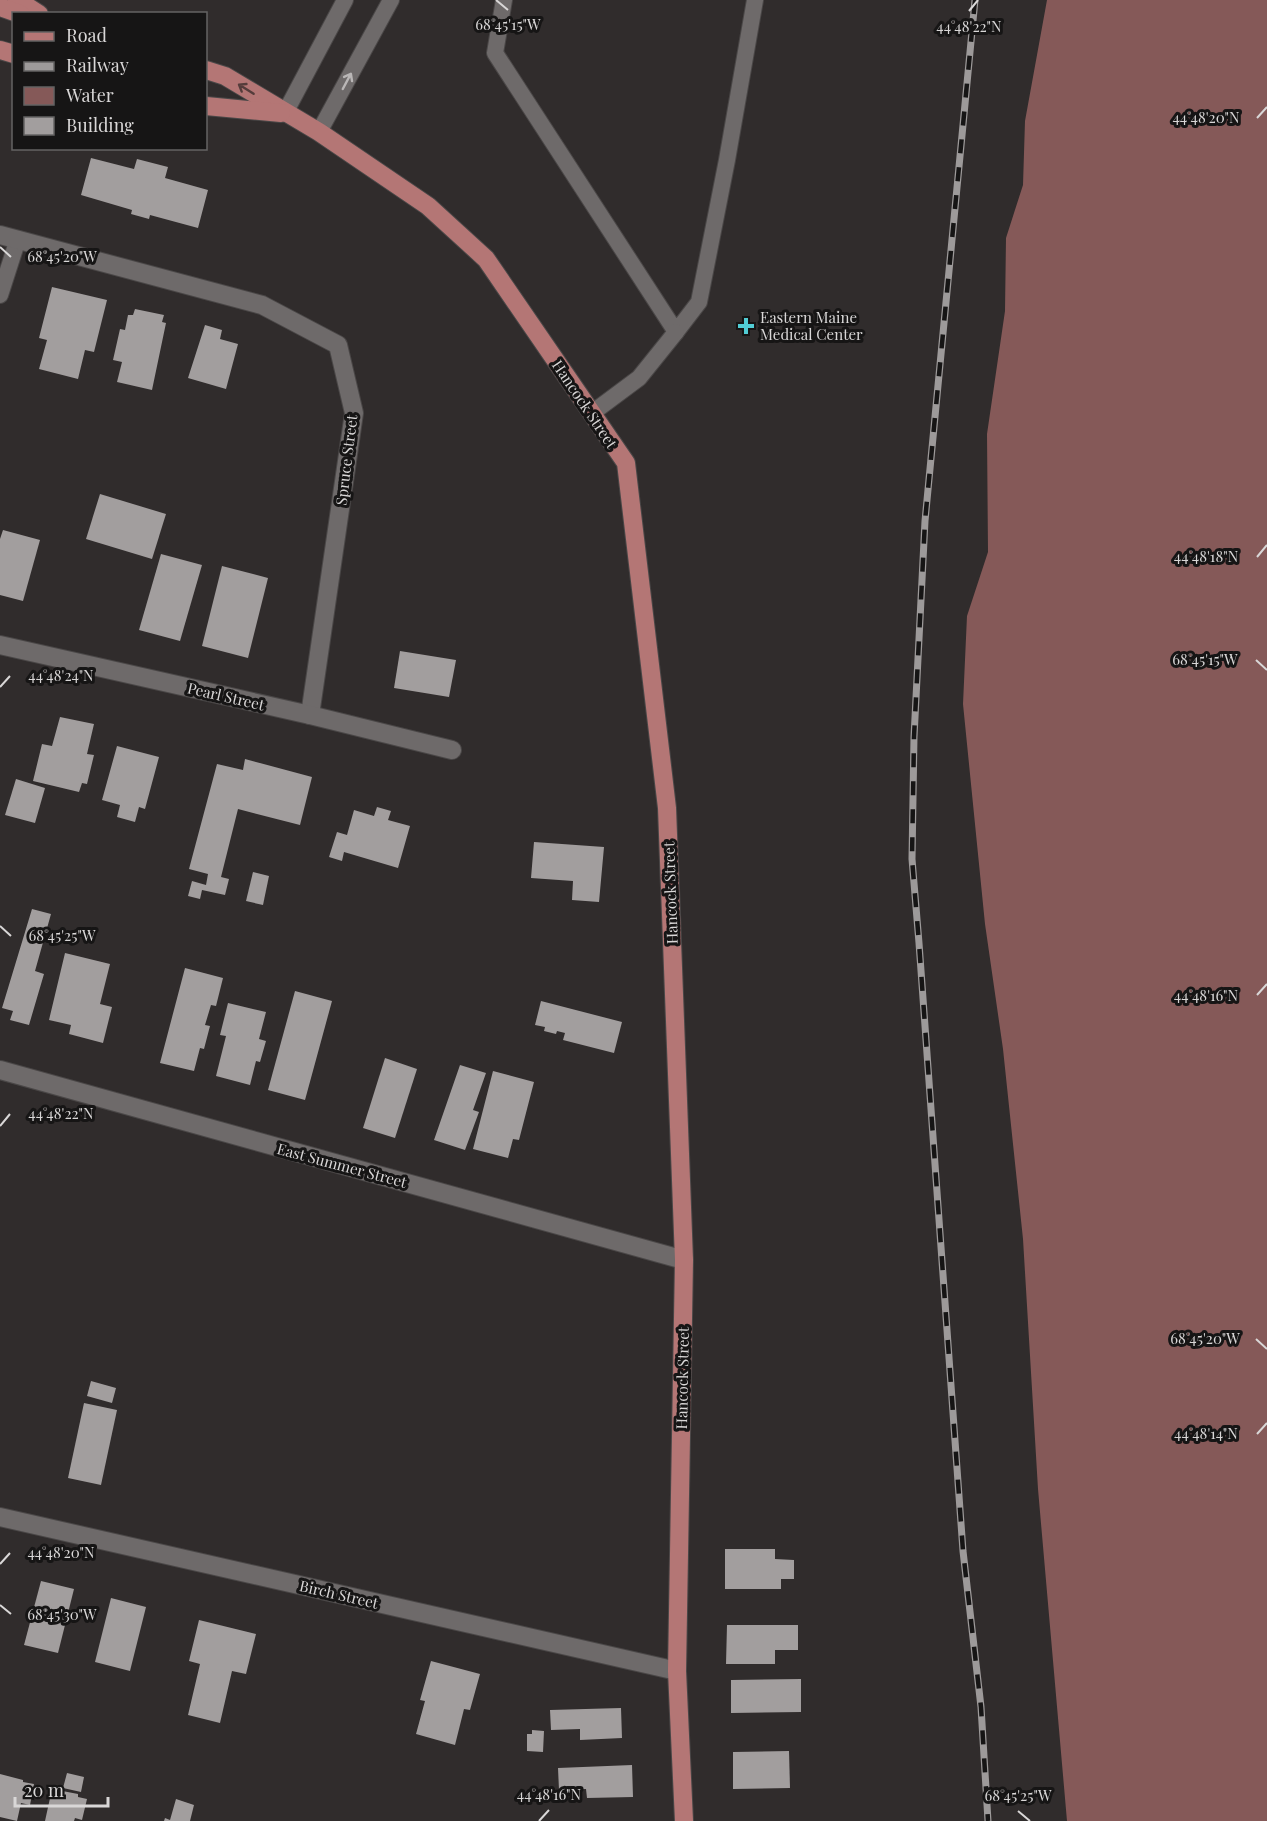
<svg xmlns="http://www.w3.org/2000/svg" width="1267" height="1821" font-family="'Playfair Display',serif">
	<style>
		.water { fill: #855958 }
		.building { fill: #a29e9e }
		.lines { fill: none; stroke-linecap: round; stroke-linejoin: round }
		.lane-casing { stroke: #4a4747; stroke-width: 18 }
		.street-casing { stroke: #4a4747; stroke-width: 20 }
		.primary-casing { stroke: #4a4747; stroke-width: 20 }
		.lane { stroke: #6e6a6a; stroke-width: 16 }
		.street { stroke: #6e6a6a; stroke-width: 18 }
		.primary { stroke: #b47675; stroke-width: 18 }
		.rail-casing { stroke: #9d9a9a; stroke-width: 7 }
		.rail { stroke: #161515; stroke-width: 4.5; stroke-dasharray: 14; stroke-linecap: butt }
		.oneway { stroke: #b9b6b6 }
		.oneway2 { stroke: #553c3b }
		.ticks { fill: none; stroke: #d9d7d7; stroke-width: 2 }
		.poi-dot { fill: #51ccd4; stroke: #161515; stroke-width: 2 }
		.labels { text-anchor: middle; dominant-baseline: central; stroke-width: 6; stroke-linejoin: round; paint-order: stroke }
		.poi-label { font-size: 15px; fill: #d9d7d7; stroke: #161515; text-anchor: start }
		.street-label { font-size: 15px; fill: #d9d7d7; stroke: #161515 }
		.ticks-label { font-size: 15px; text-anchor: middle; fill: #d9d7d7; stroke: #161515; stroke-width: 6; stroke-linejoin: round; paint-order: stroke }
	</style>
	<rect width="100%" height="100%" fill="#302c2c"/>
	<path class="water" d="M1047,0H1267V1821H1067L1038,1489L1023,1239L1003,1049L985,924L963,704L967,616L988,552L987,434L1005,311L1006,238L1023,185L1025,121Z"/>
	<g class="building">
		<path d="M91,158L134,169L137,159L168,167L165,178L208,190L198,228L150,215L149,219L131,214L132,210L81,195Z"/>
		<path d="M52,287L107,300L94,352L85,350L78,379L39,369L47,340L39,338Z"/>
		<path d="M135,309L164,315L162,322L166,323L152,390L117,382L122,362L113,360L120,329L125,330L128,315H133Z"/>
		<path d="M205,325L222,330L220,339L238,344L226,389L188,378Z"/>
		<path d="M100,494L166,514L152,559L86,539Z"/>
		<path d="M3,530L40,540L23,601L0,595V539Z"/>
		<path d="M161,554L202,565L180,641L139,630Z"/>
		<path d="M222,566L268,578L248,658L202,646Z"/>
		<path d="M400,651L456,660L449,697L394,688Z"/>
		<path d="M60,717L94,724L87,754L94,755L87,784L82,783L79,792L33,781L42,744L52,746Z"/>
		<path d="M117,746L159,757L145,809L139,807L135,822L117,817L120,805L102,800Z"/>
		<path d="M245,759L312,777L300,825L238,809L221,877L229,879L225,895L202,890L200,899L188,896L192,881L206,885L208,874L189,869L217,764L243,770Z"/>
		<path d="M16,779L45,788L35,823L5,815Z"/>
		<path d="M377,807L391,811L388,820L410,826L398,868L344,852L342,861L329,857L337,832L347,835L354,810L374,816Z"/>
		<path d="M534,842L604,847L599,902L572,900L573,881L531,878Z"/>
		<path d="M253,872L269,876L263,905L246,901Z"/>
		<path d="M32,909L51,914L35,971L44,974L29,1025L10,1020L13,1011L2,1008Z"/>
		<path d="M65,953L110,964L100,1004L112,1007L103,1043L69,1034L71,1025L49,1020Z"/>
		<path d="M185,968L223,978L216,1006L211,1005L205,1025L210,1026L204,1049L200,1048L194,1071L160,1063Z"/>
		<path d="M295,991L332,1001L305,1100L268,1090Z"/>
		<path d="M541,1001L622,1022L614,1053L563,1040L565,1033L557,1031L556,1034L544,1031L545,1027L535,1025Z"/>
		<path d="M228,1003L266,1012L259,1039L266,1041L260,1062L256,1061L250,1085L216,1076L226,1036L220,1035Z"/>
		<path d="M385,1058L417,1069L395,1138L363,1128Z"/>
		<path d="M460,1065L486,1073L473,1110L479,1112L465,1150L434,1140Z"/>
		<path d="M493,1071L534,1082L519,1140L513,1139L508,1158L473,1149Z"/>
		<path d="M91,1381L116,1388L112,1403L87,1396Z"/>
		<path d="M84,1403L117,1410L101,1485L68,1478Z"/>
		<path d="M725,1549H775V1559L794,1560V1579H781V1589H725Z"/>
		<path d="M41,1581L74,1589L58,1653L24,1645Z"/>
		<path d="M111,1598L146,1607L130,1671L95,1662Z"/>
		<path d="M199,1620L256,1634L246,1674L232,1671L220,1723L188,1715L200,1664L189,1661Z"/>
		<path d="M727,1625H798V1650H775V1664H726Z"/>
		<path d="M431,1661L480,1674L470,1710L464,1709L455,1745L416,1734L425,1701L420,1700Z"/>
		<path d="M801,1679V1712L731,1713V1680Z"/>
		<path d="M621,1708L622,1738L580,1740V1729L551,1730L550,1710Z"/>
		<path d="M532,1730L544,1731L543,1752L527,1751V1734H532Z"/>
		<path d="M789,1751L790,1788L733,1789V1752Z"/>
		<path d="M632,1765L633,1797L587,1798L586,1789L559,1790L558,1768Z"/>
		<path d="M67,1773L84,1777L81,1792L63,1788Z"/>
		<path d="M0,1774L23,1780V1782L34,1784L30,1805L21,1803L17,1821L0,1817Z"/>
		<path d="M52,1789L78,1794V1797L87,1799L82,1820L75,1818L74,1821H45Z"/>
		<path d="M176,1799L194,1805L190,1821H164L165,1818L170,1820Z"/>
	</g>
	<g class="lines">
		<defs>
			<g id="lane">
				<path d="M504,0L495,53L676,332L699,302L727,160L755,0"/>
				<path d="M285,113L345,0"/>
				<path d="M319,132L391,0"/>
				<path d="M0,295L18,239"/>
				<path d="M592,413L639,378L676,332"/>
			</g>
			<g id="street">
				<path d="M0,235L262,305L338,345L354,413L310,715"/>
				<path d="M0,645L310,715L452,750"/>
				<path d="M0,1070L684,1260"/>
				<path d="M0,1517L677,1671"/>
			</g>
			<g id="primary">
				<path d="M17,0L39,14"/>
				<path d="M0,7L20,14"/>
				<path d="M0,50L14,54"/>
				<path d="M206,70L225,76L319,132L428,206L486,259L626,463L667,808L684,1260L677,1671L684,1821"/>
				<path d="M206,106L281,113"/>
			</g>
		</defs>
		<use href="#lane" class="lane-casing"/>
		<use href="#street" class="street-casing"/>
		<use href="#primary" class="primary-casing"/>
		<use href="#lane" class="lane"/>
		<use href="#street" class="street"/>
		<use href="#primary" class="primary"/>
		<defs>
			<path id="rail" d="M975,0L925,521L914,737L912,859L919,943L963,1551L981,1707L988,1821"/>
		</defs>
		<use href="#rail" class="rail-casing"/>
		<use href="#rail" class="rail"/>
	</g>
	<defs><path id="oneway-shaft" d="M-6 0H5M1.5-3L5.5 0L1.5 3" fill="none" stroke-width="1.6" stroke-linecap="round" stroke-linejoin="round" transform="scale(1.5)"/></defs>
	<use class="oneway" href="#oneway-shaft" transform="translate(347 81) rotate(-62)"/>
	<use class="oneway2" href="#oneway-shaft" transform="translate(246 89) rotate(-148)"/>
	<path class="ticks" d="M496,0L508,10M969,11L978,0M1257,118L1267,107M0,247L11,257M1257,557L1267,545M1256,660L1267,670M0,687L10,676M0,926L11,936M1257,995L1267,984M0,1126L10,1114M1256,1339L1267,1349M1257,1434L1267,1423M0,1564L10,1553M0,1605L11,1614M1018,1811L1030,1821M539,1821L549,1810"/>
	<path class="poi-dot" d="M743 317h6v6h6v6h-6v6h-6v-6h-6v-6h6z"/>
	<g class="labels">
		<g class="poi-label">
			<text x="760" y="317">Eastern Maine<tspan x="760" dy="17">Medical Center</tspan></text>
		</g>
		<g class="street-label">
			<text transform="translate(585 404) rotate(56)">Hancock Street</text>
			<text transform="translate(346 460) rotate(-83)">Spruce Street</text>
			<text transform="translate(226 696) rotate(13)">Pearl Street</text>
			<text transform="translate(670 893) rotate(-92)">Hancock Street</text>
			<text transform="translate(342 1165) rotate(15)">East Summer Street</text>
			<text transform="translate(682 1378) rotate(-89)">Hancock Street</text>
			<text transform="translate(339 1594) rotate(13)">Birch Street</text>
		</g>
	</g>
	<g class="ticks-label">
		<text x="508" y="30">68°45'15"W</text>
		<text x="969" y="32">44°48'22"N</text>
		<text x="1206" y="123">44°48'20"N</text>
		<text x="62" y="262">68°45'20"W</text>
		<text x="1206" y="562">44°48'18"N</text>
		<text x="1205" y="665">68°45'15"W</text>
		<text x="61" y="681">44°48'24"N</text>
		<text x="62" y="941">68°45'25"W</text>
		<text x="1206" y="1001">44°48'16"N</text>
		<text x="61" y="1119">44°48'22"N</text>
		<text x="1205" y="1344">68°45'20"W</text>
		<text x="1206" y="1439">44°48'14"N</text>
		<text x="61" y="1558">44°48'20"N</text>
		<text x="62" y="1620">68°45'30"W</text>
		<text x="549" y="1800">44°48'16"N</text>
		<text x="1018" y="1801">68°45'25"W</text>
	</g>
	<rect x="12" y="12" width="195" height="138" fill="#161515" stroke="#646363" stroke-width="1.5"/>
	<rect x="24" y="32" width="30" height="9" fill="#b47675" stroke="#646363" stroke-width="1.5"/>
	<text x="66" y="42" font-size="18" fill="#d9d7d7">Road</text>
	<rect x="24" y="62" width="30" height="9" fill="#9d9a9a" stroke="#646363" stroke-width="1.5"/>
	<text x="66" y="72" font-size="18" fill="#d9d7d7">Railway</text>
	<rect x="24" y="87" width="30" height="18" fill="#855958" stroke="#646363" stroke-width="1.5"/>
	<text x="66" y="102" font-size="18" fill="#d9d7d7">Water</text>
	<rect x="24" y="117" width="30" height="18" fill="#a29e9e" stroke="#646363" stroke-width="1.5"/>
	<text x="66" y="132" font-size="18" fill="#d9d7d7">Building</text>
	<path d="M15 1797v9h93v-9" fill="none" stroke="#d9d7d7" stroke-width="3"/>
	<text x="24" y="1797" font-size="18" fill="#d9d7d7" stroke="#161515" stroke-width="4.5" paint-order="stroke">20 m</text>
</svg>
